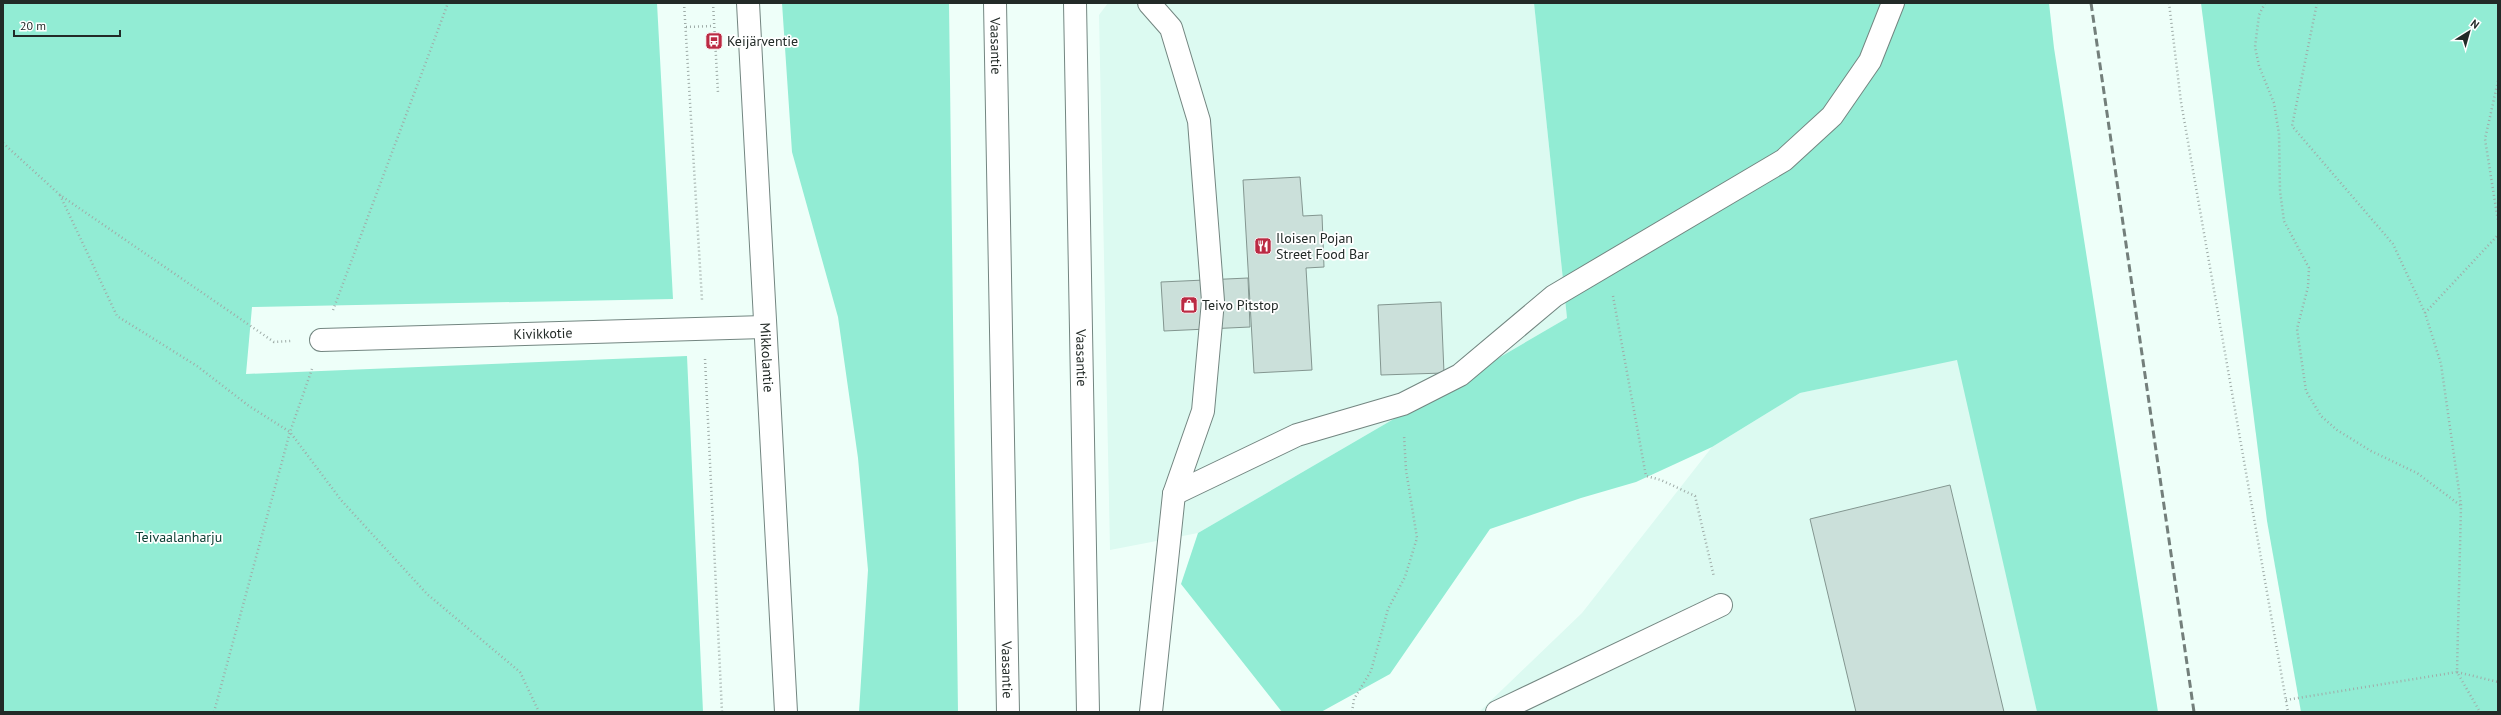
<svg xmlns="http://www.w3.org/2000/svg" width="2501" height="715" font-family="'PT Sans',sans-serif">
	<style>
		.built { fill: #dcfaf1 }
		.green { fill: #92ecd4 }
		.building { fill: #cbe0da; stroke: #839690 }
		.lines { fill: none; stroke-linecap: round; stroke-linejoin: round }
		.minor-casing { stroke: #738681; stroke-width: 24 }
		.major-casing { stroke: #738681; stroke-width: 24 }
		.highway-casing { stroke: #738681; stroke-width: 24 }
		.path { stroke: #9faca8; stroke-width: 2.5; stroke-dasharray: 1 3; stroke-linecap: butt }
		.minor { stroke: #fff; stroke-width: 22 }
		.major { stroke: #fff; stroke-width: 22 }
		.highway { stroke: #fff; stroke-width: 22 }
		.rail { stroke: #737f7b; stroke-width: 3; stroke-dasharray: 8 4; stroke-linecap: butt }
		.labels { text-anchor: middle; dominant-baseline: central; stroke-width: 3.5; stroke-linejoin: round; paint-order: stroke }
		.poi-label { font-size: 14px; fill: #222a27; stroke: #fff; text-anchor: start }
		.street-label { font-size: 14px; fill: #222a27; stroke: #fff }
		.park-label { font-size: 14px; fill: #0e4035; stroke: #fff }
	</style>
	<rect width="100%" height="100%" fill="#eefff9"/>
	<g class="built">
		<path d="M1108,3H1534L1567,318L1198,533L1110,550L1099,15Z"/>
		<path d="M1958,359L2037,712H1479L1582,613L1712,447L1800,393Z"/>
	</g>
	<g class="green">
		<path d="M3,3H657L673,299L252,307L246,374L687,356L703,712H3Z"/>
		<path d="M782,3H949L958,712H859L868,570L858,458L838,317L792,152Z"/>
		<path d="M1534,3H2049L2054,48L2158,712H2037L1957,360L1800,393L1712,447L1636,482L1581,498L1490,529L1390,674L1321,712H1282L1181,584L1198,533L1567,318Z"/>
		<path d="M2201,3H2498V712H2301L2267,521Z"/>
	</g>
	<g class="building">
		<path d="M1300,177L1303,216L1322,215L1324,267L1306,268L1312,370L1254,373L1243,180Z"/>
		<path d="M1248,278L1250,327L1164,331L1161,282Z"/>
		<path d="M1441,302L1444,373L1381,375L1378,305Z"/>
		<path d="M1950,485L2004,712H1856L1810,519Z"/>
	</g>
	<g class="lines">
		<defs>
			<g id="minor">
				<path d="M1149,3L1171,28L1199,121L1213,301L1203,411L1174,494L1151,712"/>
				<path id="s1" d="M321,340L764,327"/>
				<path d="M1174,494L1297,435L1403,404L1460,375L1554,296L1784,160L1832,116L1870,61L1893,3"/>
				<path d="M1497,712L1721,605"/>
			</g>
			<g id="major">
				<path id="s2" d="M748,3L786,712"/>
			</g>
			<g id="highway">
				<path id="s3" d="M995,3L1008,712"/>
				<path id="s4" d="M1075,3L1088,712"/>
			</g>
		</defs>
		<use href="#minor" class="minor-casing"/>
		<use href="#major" class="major-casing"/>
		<use href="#highway" class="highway-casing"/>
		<g class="path">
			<path d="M684,3L702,300"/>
			<path d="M713,3L718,93"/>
			<path d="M2169,3L2181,102L2288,712"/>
			<path d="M2265,3L2259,15L2255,47L2259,66L2274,103L2279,134L2280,191L2284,221L2309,268L2308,287L2297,329L2306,391L2321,416L2337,430L2371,451L2417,473L2460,505"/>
			<path d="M2317,3L2292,126L2393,244L2425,313L2441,364L2461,505L2457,672L2498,682"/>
			<path d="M686,27L713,26"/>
			<path d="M2498,81L2485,139L2498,221"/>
			<path d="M3,143L60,195L274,342L291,341"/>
			<path d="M60,195L117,316L197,366L249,406L290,432L341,500L427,594L520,672L539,712"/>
			<path d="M1613,296L1646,476L1661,480L1695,496L1714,577"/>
			<path d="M333,310L448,3"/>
			<path d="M2425,313L2498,235"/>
			<path d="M705,359L722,712"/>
			<path d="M2286,700L2457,672L2480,712"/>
			<path d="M214,712L290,432L312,369"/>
			<path d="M1352,712L1354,699L1371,671L1388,609L1405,577L1417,538L1406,470L1404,435"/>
		</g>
		<use href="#minor" class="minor"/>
		<use href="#major" class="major"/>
		<use href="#highway" class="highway"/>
		<path class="rail" d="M2091,3L2194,712"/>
	</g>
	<defs>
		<symbol id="bus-square" viewBox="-11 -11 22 22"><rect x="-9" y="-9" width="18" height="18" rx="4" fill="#bb2a43" stroke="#fff"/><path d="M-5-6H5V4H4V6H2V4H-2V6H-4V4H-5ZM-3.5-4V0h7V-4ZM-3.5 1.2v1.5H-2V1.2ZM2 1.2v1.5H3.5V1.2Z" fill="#fff"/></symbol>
		<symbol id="restaurant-square" viewBox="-11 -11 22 22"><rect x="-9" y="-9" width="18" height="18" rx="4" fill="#bb2a43" stroke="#fff"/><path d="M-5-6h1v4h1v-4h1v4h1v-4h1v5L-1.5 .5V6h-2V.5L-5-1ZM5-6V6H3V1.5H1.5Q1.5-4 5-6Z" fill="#fff"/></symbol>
		<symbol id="shop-square" viewBox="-11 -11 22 22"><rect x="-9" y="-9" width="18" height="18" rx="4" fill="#bb2a43" stroke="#fff"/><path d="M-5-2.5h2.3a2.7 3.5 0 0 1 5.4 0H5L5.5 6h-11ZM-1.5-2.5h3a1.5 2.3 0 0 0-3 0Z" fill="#fff"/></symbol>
	</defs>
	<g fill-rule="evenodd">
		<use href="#bus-square" x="704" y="31" width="20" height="20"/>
		<use href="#restaurant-square" x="1253" y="236" width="20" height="20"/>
		<use href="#shop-square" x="1179" y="295" width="20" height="20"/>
	</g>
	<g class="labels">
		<g class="poi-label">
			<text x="727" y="41">Keijärventie</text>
			<text x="1276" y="238">Iloisen Pojan<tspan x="1276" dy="16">Street Food Bar</tspan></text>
			<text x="1202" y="305">Teivo Pitstop</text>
		</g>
		<g class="street-label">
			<text stroke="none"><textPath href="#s3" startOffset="43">Vaasantie</textPath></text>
			<text stroke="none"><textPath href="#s1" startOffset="222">Kivikkotie</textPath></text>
			<text stroke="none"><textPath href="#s4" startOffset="355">Vaasantie</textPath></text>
			<text stroke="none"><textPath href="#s2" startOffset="355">Mikkolantie</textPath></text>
			<text stroke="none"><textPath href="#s3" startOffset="667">Vaasantie</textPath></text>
		</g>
		<g class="park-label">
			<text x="179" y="537">Teivaalanharju</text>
		</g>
	</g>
	<rect width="2501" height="715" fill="none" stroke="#222a27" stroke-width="8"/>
	<g transform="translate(2469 32) rotate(37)" stroke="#ffffff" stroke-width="3" paint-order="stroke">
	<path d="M0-3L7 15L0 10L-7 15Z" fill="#222a27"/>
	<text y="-6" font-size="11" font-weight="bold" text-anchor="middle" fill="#222a27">N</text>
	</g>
	<path d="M14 30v6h106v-6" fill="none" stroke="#222a27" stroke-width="2"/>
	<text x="20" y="30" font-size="12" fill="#222a27" stroke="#ffffff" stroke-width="3" paint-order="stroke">20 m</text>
</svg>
